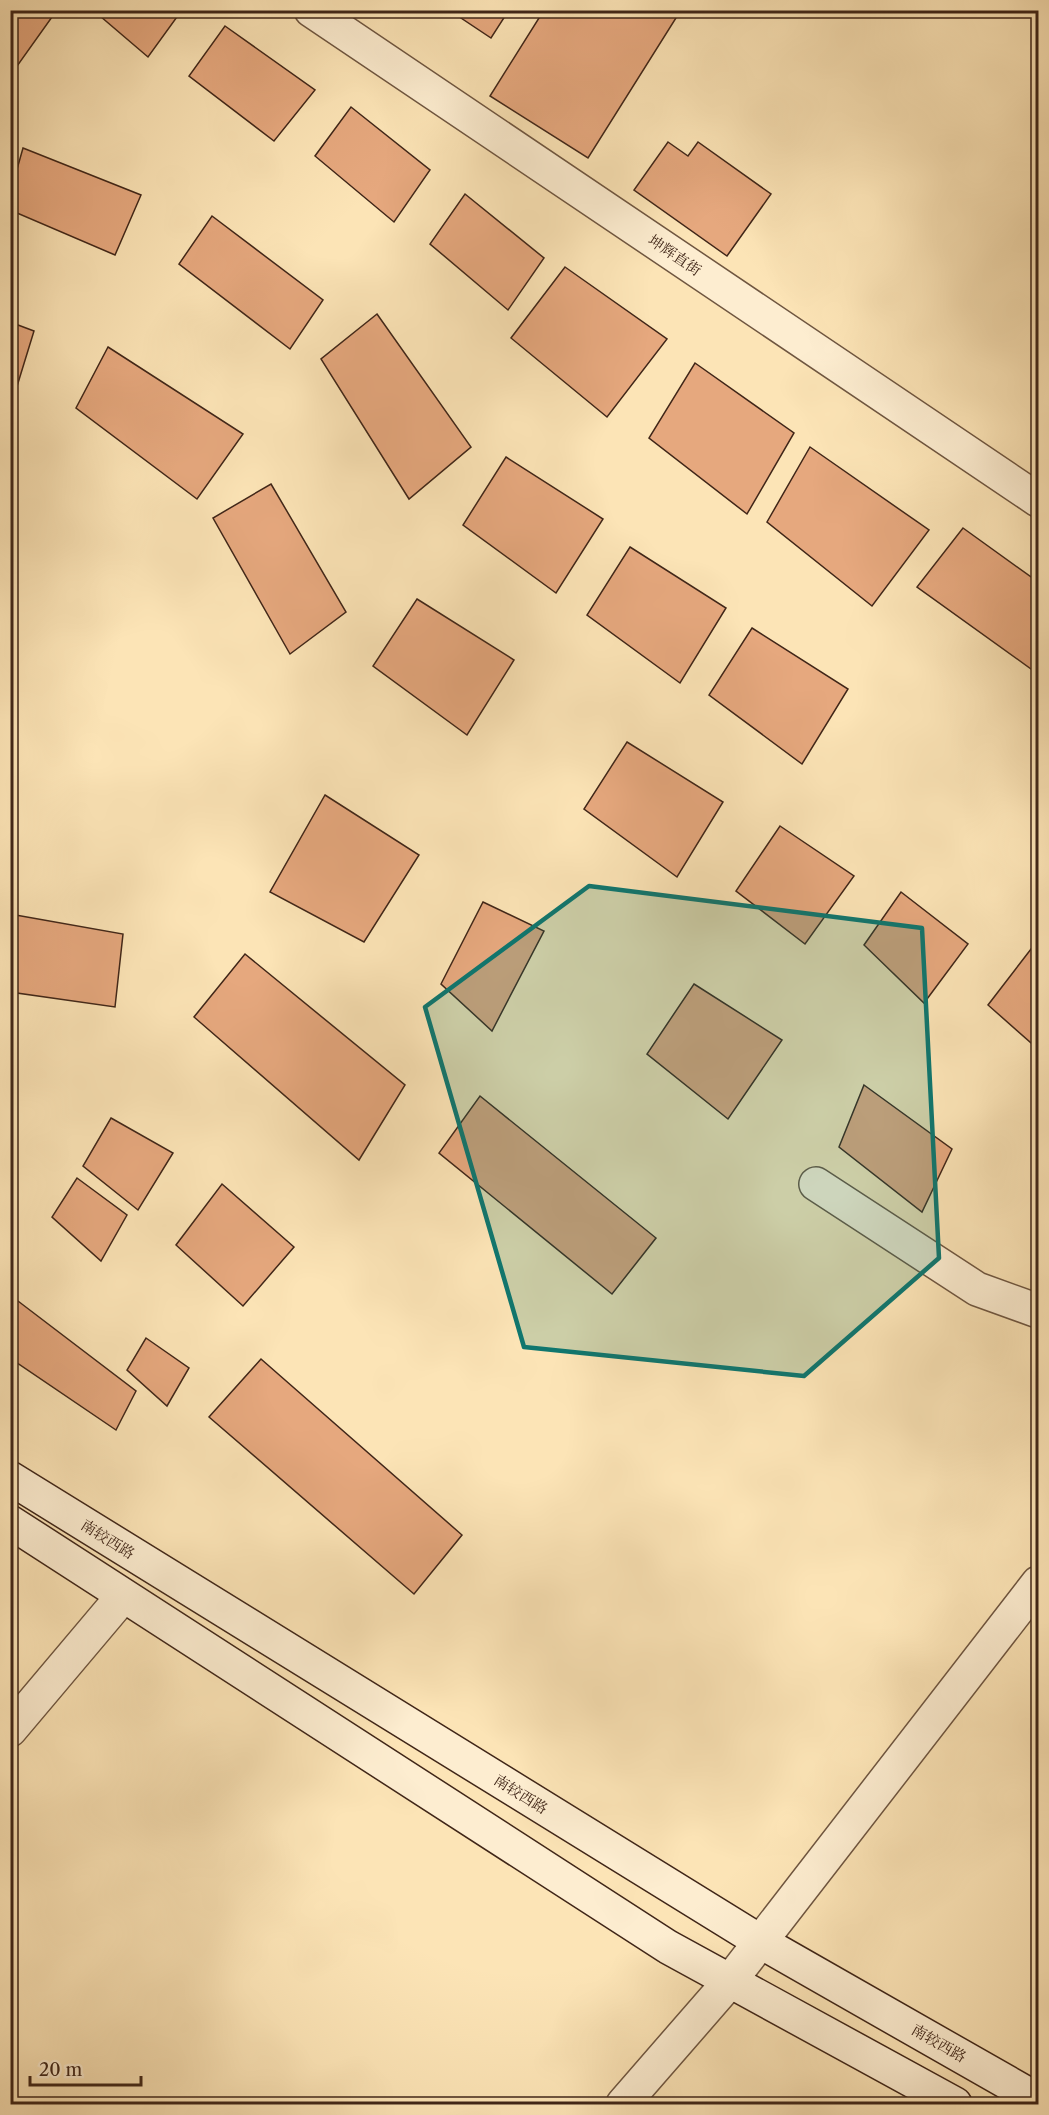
<svg xmlns="http://www.w3.org/2000/svg" width="1049" height="2115" font-family="'Libre Caslon Text','Noto Serif SC',serif">
	<style>
		.building { fill: #e6a87e; stroke: #402618; stroke-width: 1.5 }
		.lines { fill: none; stroke-linecap: round; stroke-linejoin: round }
		.street-casing { stroke: #6f5640; stroke-width: 36 }
		.secondary-casing { stroke: #402618; stroke-width: 36 }
		.street { stroke: #fdedd0; stroke-width: 33 }
		.secondary { stroke: #fdedd0; stroke-width: 33 }
		.marked { fill: #0f766e; fill-opacity: 0.2; stroke: #0f766e; stroke-width: 4.5; stroke-linejoin: round }
		.labels { text-anchor: middle; dominant-baseline: central; stroke-width: 6; stroke-linejoin: round; paint-order: stroke }
		.street-label { font-size: 15px; fill: #402618; stroke: #fdedd0 }
	</style>
	<rect width="100%" height="100%" fill="#fce4b6"/>
	<filter id="stains"><feTurbulence type="fractalNoise" baseFrequency=".00333" numOctaves="4"/><feColorMatrix values="0 0 0 0 .2 0 0 0 0 .09 0 0 0 0 .02 0 0 0 .5 -.17"/></filter>
	<radialGradient id="worn" r=".72"><stop offset=".6" stop-color="#630" stop-opacity="0"/><stop offset="1" stop-color="#630" stop-opacity=".3"/></radialGradient>
	<g class="building">
		<path d="M10,10H57L10,76Z"/>
		<path d="M93,10H182L148,57Z"/>
		<path d="M449,10H509L491,38Z"/>
		<path d="M544,10H681L588,158L490,96Z"/>
		<path d="M225,26L315,90L274,141L189,76Z"/>
		<path d="M351,107L430,170L394,222L315,156Z"/>
		<path d="M668,142L688,156L698,142L771,194L727,256L634,190Z"/>
		<path d="M23,148L141,195L115,255L10,210V194Z"/>
		<path d="M465,194L544,258L508,310L430,244Z"/>
		<path d="M212,216L323,300L290,349L179,264Z"/>
		<path d="M565,267L667,339L607,417L511,338Z"/>
		<path d="M377,314L471,447L409,499L321,359Z"/>
		<path d="M10,322L34,331L14,396L10,395Z"/>
		<path d="M108,347L243,434L197,499L76,408Z"/>
		<path d="M695,363L794,433L747,514L649,438Z"/>
		<path d="M810,447L929,530L872,606L767,522Z"/>
		<path d="M506,457L603,519L556,593L463,525Z"/>
		<path d="M271,484L346,612L290,654L213,518Z"/>
		<path d="M963,528L1038,582V674L917,587Z"/>
		<path d="M630,547L726,608L680,683L587,615Z"/>
		<path d="M417,599L514,660L467,735L373,666Z"/>
		<path d="M752,628L848,689L802,764L709,695Z"/>
		<path d="M627,742L723,802L677,877L584,809Z"/>
		<path d="M325,795L419,855L364,942L270,892Z"/>
		<path d="M780,826L854,876L805,944L736,891Z"/>
		<path d="M901,892L968,944L924,1003L864,945Z"/>
		<path d="M483,902L544,931L492,1031L441,984Z"/>
		<path d="M10,914L123,934L115,1007L10,992Z"/>
		<path d="M1038,940V1049L988,1005Z"/>
		<path d="M245,954L405,1085L359,1160L194,1017Z"/>
		<path d="M694,984L782,1040L728,1119L647,1054Z"/>
		<path d="M864,1085L952,1149L922,1212L839,1147Z"/>
		<path d="M480,1096L656,1238L612,1294L439,1153Z"/>
		<path d="M111,1118L173,1153L138,1210L83,1166Z"/>
		<path d="M77,1178L127,1215L101,1261L52,1217Z"/>
		<path d="M222,1184L294,1247L243,1306L176,1245Z"/>
		<path d="M14,1298L136,1391L116,1430L10,1358V1302Z"/>
		<path d="M146,1338L189,1368L167,1406L127,1370Z"/>
		<path d="M261,1359L462,1535L414,1594L209,1417Z"/>
	</g>
	<g class="lines">
		<defs>
			<g id="street">
				<path d="M311,10L1038,500"/>
				<path d="M816,1184L977,1289L1038,1311"/>
				<path d="M10,1730L123,1596"/>
				<path d="M623,2104L730,1981L1038,1583"/>
			</g>
			<g id="secondary">
				<path d="M10,1478L761,1942L1038,2100"/>
				<path d="M10,1522L668,1947L955,2104"/>
			</g>
		</defs>
		<use href="#street" class="street-casing"/>
		<use href="#secondary" class="secondary-casing"/>
		<use href="#street" class="street"/>
		<use href="#secondary" class="secondary"/>
	</g>
	<path class="marked" d="M589,886L922,928L939,1258L804,1376L524,1347L425,1007Z"/>
	<g class="labels">
		<g class="street-label">
			<text transform="translate(675 255) rotate(34)">坤辉直街</text>
			<text transform="translate(108 1539) rotate(32)">南较西路</text>
			<text transform="translate(521 1794) rotate(32)">南较西路</text>
			<text transform="translate(939 2043) rotate(30)">南较西路</text>
		</g>
	</g>
	<rect width="1049" height="2115" fill="none" stroke="#fce4b6" stroke-width="36"/>
	<rect x="12" y="12" width="1025" height="2091" fill="none" stroke="#402618" stroke-width="3"/>
	<rect x="18" y="18" width="1013" height="2079" fill="none" stroke="#402618" stroke-width="1.5"/>
	<path d="M30 2076v9h111v-9" fill="none" stroke="#402618" stroke-width="3"/>
	<text x="39" y="2076" font-size="18" fill="#402618" stroke="#fdedd0" stroke-width="4.5" paint-order="stroke">20 m</text>
	<rect width="100%" height="100%" filter="url(#stains)"/>
	<rect width="100%" height="100%" fill="url(#worn)"/>
</svg>
